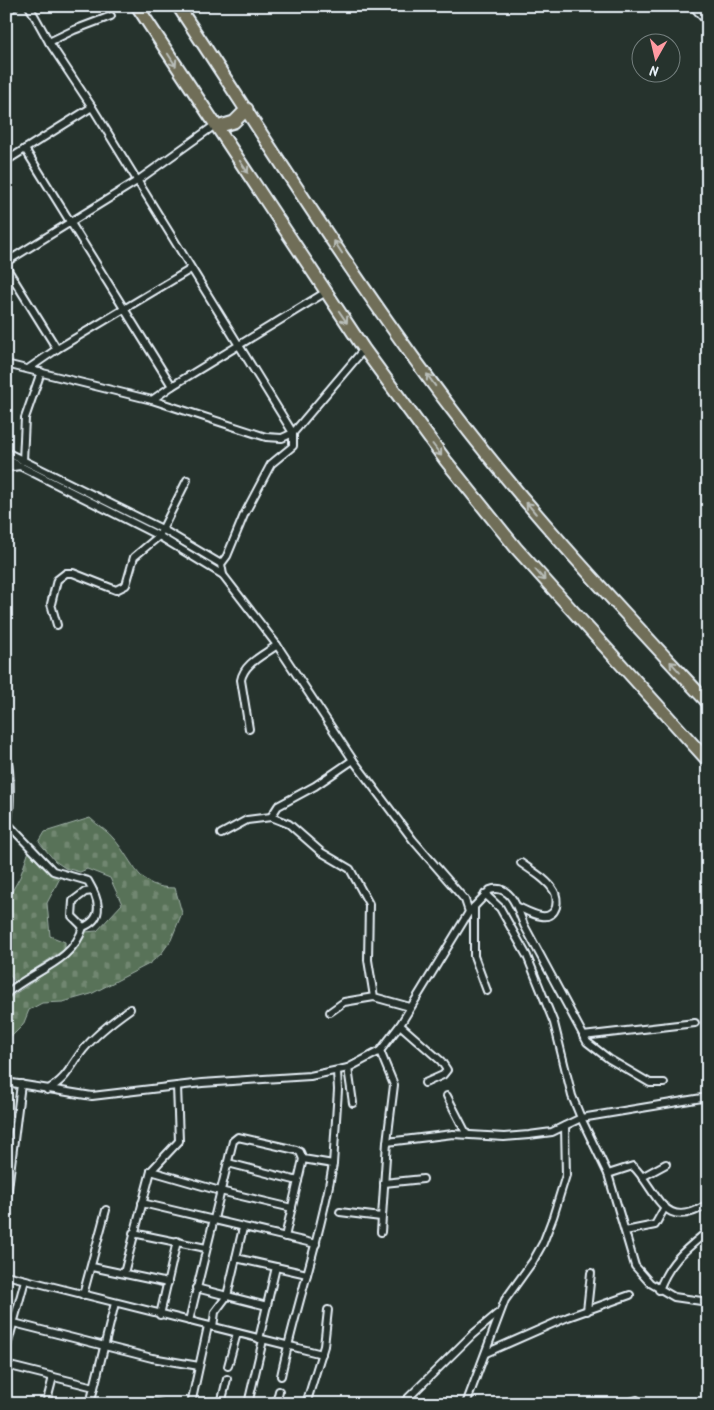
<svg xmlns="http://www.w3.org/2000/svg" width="714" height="1410" font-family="Kalam,sans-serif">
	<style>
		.cemetery { fill: url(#cemetery-stones); stroke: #a0b2a8 }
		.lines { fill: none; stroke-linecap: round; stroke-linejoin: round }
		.minor-casing { stroke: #e8f1f8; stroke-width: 10 }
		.tertiary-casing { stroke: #e8f1f8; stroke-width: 11 }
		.trunk-casing { stroke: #e8f1f8; stroke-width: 15 }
		.minor { stroke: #26332d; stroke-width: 6 }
		.tertiary { stroke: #26332d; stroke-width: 8 }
		.trunk { stroke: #706e59; stroke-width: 11 }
		.oneway { stroke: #b8bdb8 }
	</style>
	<defs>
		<pattern id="cemetery-stones" width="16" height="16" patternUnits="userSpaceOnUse" patternTransform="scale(1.25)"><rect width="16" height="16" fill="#597258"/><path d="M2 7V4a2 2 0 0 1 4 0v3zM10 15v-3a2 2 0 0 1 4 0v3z" fill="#718771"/></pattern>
	</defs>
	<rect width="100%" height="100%" fill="#26332d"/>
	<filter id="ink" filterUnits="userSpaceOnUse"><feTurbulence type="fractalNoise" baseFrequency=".02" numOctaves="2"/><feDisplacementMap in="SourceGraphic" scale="10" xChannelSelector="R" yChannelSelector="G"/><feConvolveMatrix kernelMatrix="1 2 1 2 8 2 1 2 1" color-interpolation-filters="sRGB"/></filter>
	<g filter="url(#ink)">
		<g class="cemetery">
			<path d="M90,818C98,826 108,831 114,839C136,865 137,888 175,888L182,913L171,940L161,954L149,964L91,994L63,1002L42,1003L29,1010L23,1025L13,1035H6V1001C27,983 79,957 85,932L97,931L122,904L110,878L87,869L80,872L65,868L55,861L39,842L45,832Z"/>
			<path d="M29,851L48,869L61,876L47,903L50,936L65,942V949L15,982L6,970V902L20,877Z"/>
		</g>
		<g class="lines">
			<defs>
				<g id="minor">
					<path d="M29,6L49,42L92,107L293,433L364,349"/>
					<path d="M693,6L708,23"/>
					<path d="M49,42L74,30L111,16"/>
					<path d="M25,149L92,107"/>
					<path d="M6,161L25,149L172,386L326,292"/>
					<path d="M6,262L137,181L215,125"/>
					<path d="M6,267L57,349L191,269"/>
					<path d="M6,364L152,400L266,437L282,438L293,433V446L271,464L244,515L227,556L221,564L223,575"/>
					<path d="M28,369L57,349"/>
					<path d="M152,400L172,386"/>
					<path d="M6,452L162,529L221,564"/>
					<path d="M6,459L159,536L223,575L277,645L353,760L413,840L465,900L469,912L400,1025L380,1051L348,1068L310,1076L202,1083L92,1096L6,1082"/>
					<path d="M23,461L25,418L41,372"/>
					<path d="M6,468L20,466"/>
					<path d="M57,625L51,604L57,580L66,573H73L116,590L126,585L134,557L159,536L187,480"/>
					<path d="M249,729L241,680C244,663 264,655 277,645"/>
					<path d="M6,755C11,764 11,818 6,829"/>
					<path d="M271,817L278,806L315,786L353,760"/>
					<path d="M8,824L53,871L88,881C98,898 106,918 83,927"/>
					<path d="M221,834L247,820L271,817L289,824L321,852L350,869L369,904L368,960L374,997L410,1007"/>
					<path d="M474,907V956L487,991"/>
					<path d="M518,907C529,912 550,925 556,907C557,902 557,896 554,891C547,879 532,871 521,863"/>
					<path d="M469,912L490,890C511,883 518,910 524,925L587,1042L609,1059L650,1083H664"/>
					<path d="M83,927L72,916L73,901L85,892L93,891"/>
					<path d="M6,994C31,971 73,963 83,927"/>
					<path d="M330,1012L344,1002L374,997"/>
					<path d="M400,1025L441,1061L447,1070L443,1075L425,1083"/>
					<path d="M583,1036L695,1023"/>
					<path d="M380,1051L394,1085L387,1142L453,1134L504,1137L529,1135L552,1132L581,1118L572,1096L554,1023L527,956L500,908L485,894"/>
					<path d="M348,1068L353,1103"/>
					<path d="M47,1090C68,1078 69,1068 83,1050C96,1034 113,1021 130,1009"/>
					<path d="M447,1096L466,1133"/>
					<path d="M708,1097L581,1118L608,1174L635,1266L650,1283L674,1297L708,1302"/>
					<path d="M228,1163L298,1181"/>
					<path d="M333,1164L338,1090L337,1071"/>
					<path d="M151,1171L220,1191L292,1208"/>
					<path d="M608,1174L633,1166C659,1192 662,1233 708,1204"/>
					<path d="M642,1177L666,1164"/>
					<path d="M384,1183L423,1179"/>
					<path d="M142,1203L316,1244"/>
					<path d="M6,1205L21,1084"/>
					<path d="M340,1212L381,1217"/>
					<path d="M625,1231L655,1225L665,1207"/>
					<path d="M381,1232L387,1142"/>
					<path d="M133,1233L206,1248"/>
					<path d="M236,1258L307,1274"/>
					<path d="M92,1267L168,1283"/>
					<path d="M124,1273L151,1171L179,1141L177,1086"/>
					<path d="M6,1275L322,1354"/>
					<path d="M196,1288L267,1306"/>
					<path d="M659,1290C670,1261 685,1250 708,1231"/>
					<path d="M83,1295L106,1210"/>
					<path d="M587,1311L591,1273"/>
					<path d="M160,1315L177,1241"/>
					<path d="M6,1321L152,1358L199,1366"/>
					<path d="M189,1321L233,1141L238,1137L296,1150L300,1152L303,1159"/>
					<path d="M213,1327L215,1312L227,1296L243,1228"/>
					<path d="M259,1339L276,1267"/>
					<path d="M6,1350L25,1280"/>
					<path d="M486,1353L568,1317L630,1295"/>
					<path d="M6,1365L94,1387"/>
					<path d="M228,1366L237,1333"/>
					<path d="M281,1376C296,1305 321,1236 333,1164L303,1159L285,1237"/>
					<path d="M46,1404L53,1377"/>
					<path d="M90,1404L115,1303"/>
					<path d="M147,1404L151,1402L161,1404"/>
					<path d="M191,1404L208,1326"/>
					<path d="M221,1404L227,1379"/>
					<path d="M248,1404L263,1340"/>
					<path d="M276,1404L279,1391"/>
					<path d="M306,1404L324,1346L328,1310"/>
					<path d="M402,1404L472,1335L497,1314"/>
					<path d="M466,1404L505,1300L533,1261L543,1243L553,1217L566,1175L565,1126"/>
					<path d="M623,1404L637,1400"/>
				</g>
				<path id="tertiary" d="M6,10L14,6"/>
				<g id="trunk">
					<path d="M137,6L364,349L446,461L516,548L708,761"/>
					<path d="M178,6C268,142 354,281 453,411C531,514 620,608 708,703"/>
					<path d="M217,127L234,122L247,109"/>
				</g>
			</defs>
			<use href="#minor" class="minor-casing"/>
			<use href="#tertiary" class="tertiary-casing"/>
			<use href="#trunk" class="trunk-casing"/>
			<use href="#minor" class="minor"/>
			<use href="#tertiary" class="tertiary"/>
			<use href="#trunk" class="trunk"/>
		</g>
		<defs><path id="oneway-shaft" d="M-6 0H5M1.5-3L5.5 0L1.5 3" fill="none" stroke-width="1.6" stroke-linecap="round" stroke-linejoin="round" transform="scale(1.25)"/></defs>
		<g class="oneway">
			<use href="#oneway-shaft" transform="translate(172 60) rotate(57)"/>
			<use href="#oneway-shaft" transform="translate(244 167) rotate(56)"/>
			<use href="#oneway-shaft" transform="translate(338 247) rotate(-123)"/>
			<use href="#oneway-shaft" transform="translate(343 317) rotate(56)"/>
			<use href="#oneway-shaft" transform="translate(431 380) rotate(-125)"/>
			<use href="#oneway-shaft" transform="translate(437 450) rotate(53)"/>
			<use href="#oneway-shaft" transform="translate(531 508) rotate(-130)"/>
			<use href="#oneway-shaft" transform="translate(540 575) rotate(49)"/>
			<use href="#oneway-shaft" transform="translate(675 667) rotate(-132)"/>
		</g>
	</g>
	<rect width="714" height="1410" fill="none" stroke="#26332d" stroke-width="25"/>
	<rect x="12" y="12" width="689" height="1385" fill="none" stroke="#e8f1f8" stroke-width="2" filter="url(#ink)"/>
	<g transform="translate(656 58) rotate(188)"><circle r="24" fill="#26332d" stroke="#747f7e"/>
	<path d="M0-4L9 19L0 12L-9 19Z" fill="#ff9aa2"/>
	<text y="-8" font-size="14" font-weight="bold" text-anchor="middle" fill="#e8f1f8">N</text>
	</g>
</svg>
